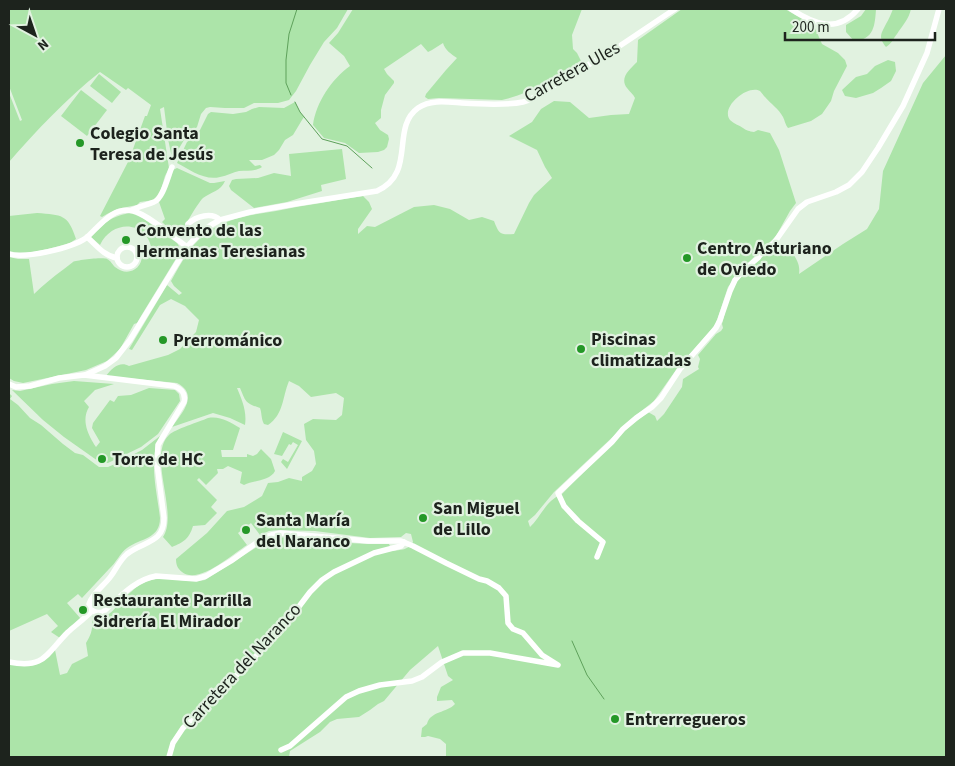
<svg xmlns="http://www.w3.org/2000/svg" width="955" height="766" font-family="'Source Sans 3',sans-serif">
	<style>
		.green { fill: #ace4a9 }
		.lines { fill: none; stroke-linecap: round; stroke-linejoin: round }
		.stream { stroke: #5ea15b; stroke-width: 1 }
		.street { stroke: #fff; stroke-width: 5.5 }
		.poi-dot { fill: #249827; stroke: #e1f2e0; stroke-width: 2 }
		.labels { text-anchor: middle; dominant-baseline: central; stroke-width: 4.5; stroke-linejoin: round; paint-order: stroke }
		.street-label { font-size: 18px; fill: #1d231d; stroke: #e1f2e0 }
		.poi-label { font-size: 18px; font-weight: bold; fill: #1d231d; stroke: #e1f2e0; text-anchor: start }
	</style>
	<rect width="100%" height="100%" fill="#e1f2e0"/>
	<g class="green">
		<path d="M9,9H348L337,28L324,42L310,65L296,91L289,100L278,103H254L244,108H225L210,107L206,108L201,114L197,127L184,140L178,150L173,163L168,139L164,107L160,109L169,168L165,176L159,196L154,200L140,202L137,205L117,209L107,214L102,217L100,216L129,160L145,116H147L151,105L128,88L126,90L100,72C66,99 37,130 9,162V93L20,121L22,120L9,86Z"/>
		<path d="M353,9H582L572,35L573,49L577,53L581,61C557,77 530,94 502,100L439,98L428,99L425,97L426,94L446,70L457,58C451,54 445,50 443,43L432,50L428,52L421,44L384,69L387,74L394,81V83L385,95L381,110V118L375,123L380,130L388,135L389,139L387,147L384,150L378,152L359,153L345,143L324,138L313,125C316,102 332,79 350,66L344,56L329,43L338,33Z"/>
		<path d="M682,9H785L811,24L815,28L822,44L838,53L845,60L847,66L834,91L831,101L822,114L811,121L788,128C785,124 785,121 783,117C779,109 771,104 765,97C765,97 760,91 760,91C748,84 720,107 730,120C734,124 739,125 743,128C747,131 749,131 754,132L758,130L770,133L779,150L796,203L790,211L776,236L770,242L761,248L754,257L737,275L728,287L716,323L711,330L694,350L683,360L654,401L635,416L554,492L535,515L528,521L530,527C540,518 547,499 561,495L621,434L648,412L655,416L657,421L664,414L682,387L683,379L699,369L698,367L700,359L698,355L716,334L721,331L723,328L722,324C725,315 726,303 730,294C739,272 761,258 779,244L784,243C792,253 801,261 799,274L843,244L867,229L879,209L883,171L923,83L946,55V757H446V744L440,739L428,736L425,737H421L422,728L427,724C430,711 447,713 455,704L452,700L437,701V697L441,687L453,680L448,676L438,646L410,670L384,701L378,704L370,710L359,717L337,719L330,722L320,732L290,751L289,757H9V664L24,666L55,650L60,675L67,673L72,664L88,656L86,643C92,633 93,628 92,616C96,617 100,618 104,617C111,614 116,607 121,601C128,595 134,588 143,583C160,573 186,584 205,580L266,541C290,532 324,541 349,543C362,544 375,544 389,544L392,551C400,550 409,550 413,542L411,534L406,533L401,537L370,538L315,531L278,530L269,531L260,535L251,523L246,527L244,526L242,528L243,529L238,533L247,545C233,554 199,585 182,572C177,568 176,564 176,559L207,533L227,511L244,507L262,496L268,483L278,482L289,478L302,481V477L312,471L316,464L314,451L306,440L304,424L313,419L336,420L342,415L344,398L336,393L311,397L299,386L289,381C282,398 284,414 268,425L264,424C261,419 262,413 260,408C245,403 246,402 240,388H237C242,400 247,411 245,425L230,418L213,413L172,427C181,414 200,395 177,383L106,376C112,368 120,361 129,366L168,355L180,349L196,332L199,320L185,306L171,299L160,305L132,350L129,349L167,285L179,295L182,293L174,286L171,281C180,265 189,247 204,235C224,218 251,215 276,211C305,205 334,201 363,196L369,202L372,209L358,229V234L367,226L375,227L414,207L434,205L450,209L469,220L482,217L494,221C499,234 500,235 514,234L529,203L534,195L552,178L545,167L537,150L509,136L532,122L541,109L554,101L570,102L589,118L611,115L629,114L635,98C633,94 630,92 627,88C619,78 630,69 637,62L638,40Z"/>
		<path d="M866,9H876C875,25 874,40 854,41L846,32V25L861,16Z"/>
		<path d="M893,9H911C909,19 902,26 897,34C893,39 892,43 886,47C878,37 881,34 886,24C889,19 891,14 893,9Z"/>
		<path d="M888,60L895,62L896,71L891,81L881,88L873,93L856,98L845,96L842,90L856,77L867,74L875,66Z"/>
		<path d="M99,74L121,92L112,103L90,86Z"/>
		<path d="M81,90L107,110L87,136L61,116Z"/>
		<path d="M295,102L300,112L304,117L302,120L293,135L285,140L279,150L274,155L262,160H249L255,166L260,165L262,167C254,172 247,170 239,171C233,172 227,176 220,177C205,181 190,170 177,163L187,142L200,130L208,114L211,112L233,114L246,112L252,109L259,107L284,108Z"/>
		<path d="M342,149L346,179L321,185L322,191L287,202L254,208L231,190L229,186L232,180L236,179L258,178L274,173L291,176L289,154Z"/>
		<path d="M177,168L210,183H214L225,181C221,191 211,192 203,198C197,204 183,229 179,237L176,235L162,222L165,219L159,202L173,170Z"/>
		<path d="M37,213C62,215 68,214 76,239L70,243C51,248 28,256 9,251V216Z"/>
		<path d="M129,213H134L140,216L177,243C181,248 180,252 177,257L141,316L137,323L134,324L120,349L107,361L86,370L23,383L14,381L9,378V257L18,259H29L34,294C43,285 53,277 64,269C67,267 70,264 73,262C77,260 104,257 107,259C111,261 112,264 115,267C127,277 142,270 142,255L152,252C149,221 113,218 100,245L91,237C106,222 108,218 129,213Z"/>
		<path d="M74,381L114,384L95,390L84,401L89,407C81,420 88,435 96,447L100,442L92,428L93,423L110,400L114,402L118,396L131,395L149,388L175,390L179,394L180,401L158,434L141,447L108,463H102L98,461L64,437L43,420L12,390L20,391L52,384Z"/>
		<path d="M9,393L12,396L10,399L18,405L30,418L41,425L63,444L75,453L83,455L99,467H108L115,464L142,450L160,436C148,460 157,491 160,518C160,539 141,538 127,548C120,553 116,563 109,569L82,598L78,594L67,603L81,619L60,638L51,632L58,626L47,614L9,631Z"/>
		<path d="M208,418C221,416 229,422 240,428L233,450H221L222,457H247V454L253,456L257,454L261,449L271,459L275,471C270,481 254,480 244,485L240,483L242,472L228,466L223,469H217L218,473L206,485L199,478L197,480L217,500L211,507L217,513L205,525L193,526C189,539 184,542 172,547L163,537C179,513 147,456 169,435C175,429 199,422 208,418Z"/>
		<path d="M283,432L302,441L287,469L281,462L283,459L288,462L298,445L293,442L291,445L289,444L282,456L274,454Z"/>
	</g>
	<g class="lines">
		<g class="stream">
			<path d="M291,95L286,83V60L289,34L297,9"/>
			<path d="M295,102L300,112L322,139L347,146L372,168"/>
			<path d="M572,641L587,675L604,699"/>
		</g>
		<g class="street">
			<path d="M791,9C814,24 837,34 858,9"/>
			<path d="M132,210C139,206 147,205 154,202C163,199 168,176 172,167"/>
			<path d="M188,224C196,216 212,212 220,220"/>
			<path d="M87,237C96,245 104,256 117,258"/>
			<circle cx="127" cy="257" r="10"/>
			<path d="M9,254C25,259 72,248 86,238C99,227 112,206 133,211C147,214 175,238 187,247"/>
			<path d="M85,375L105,366L116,358L130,340L187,247L202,231L211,225L220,220L250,212L295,204L377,191C417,173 390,128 418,108C431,99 448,102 462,103C478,104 509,105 523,102C537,98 553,86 566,78C582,68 599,59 615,49C635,36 655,22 675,9"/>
			<path d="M9,384L16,387L30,386L59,378L84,375L174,386C182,389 186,394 184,402L158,445L157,464L164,518C164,544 143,541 127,554C120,560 116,569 111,576C104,586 93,592 89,604C91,611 95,614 103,612C119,598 134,580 156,576L196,579L206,576L231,561L263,538L271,535L281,533L368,541H401L413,546L446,563L479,579L487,581L499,588L506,596L508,623L513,629L523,633L542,655L558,665L490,653H463L442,662L422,677L412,681L380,685L359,691L346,697L290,746L281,750"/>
			<path d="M597,557L603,542L578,521L564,506L558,493L612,442L623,429L636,418L652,407L661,398L680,369L716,328L720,320L730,291L735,280L746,268L758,258L762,252L774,243L798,209L807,202L836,192L849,185L862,172L878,148L903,106L927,53L939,9"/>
			<path d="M9,662C45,669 46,654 68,632C76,625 85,618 92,611"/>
			<path d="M169,757L173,743L183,728L279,633L310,592L322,580L334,572L374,553L401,546L404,542"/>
		</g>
	</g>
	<g class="poi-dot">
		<circle cx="80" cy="143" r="5"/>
		<circle cx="126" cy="240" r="5"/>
		<circle cx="687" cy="258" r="5"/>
		<circle cx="163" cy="340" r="5"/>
		<circle cx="581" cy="349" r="5"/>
		<circle cx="102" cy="459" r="5"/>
		<circle cx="423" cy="518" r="5"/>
		<circle cx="246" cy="530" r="5"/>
		<circle cx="83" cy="610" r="5"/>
		<circle cx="615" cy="719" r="5"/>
	</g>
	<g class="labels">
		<g class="street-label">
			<text transform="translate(572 72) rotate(-29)">Carretera Ules</text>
			<text transform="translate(242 666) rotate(-47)">Carretera del Naranco</text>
		</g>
		<g class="poi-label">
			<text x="90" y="133">Colegio Santa<tspan x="90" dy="21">Teresa de Jesús</tspan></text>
			<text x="136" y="230">Convento de las<tspan x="136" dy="21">Hermanas Teresianas</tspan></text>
			<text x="697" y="248">Centro Asturiano<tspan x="697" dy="21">de Oviedo</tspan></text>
			<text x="591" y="339">Piscinas<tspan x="591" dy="21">climatizadas</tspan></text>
			<text x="173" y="340">Prerrománico</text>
			<text x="112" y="459">Torre de HC</text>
			<text x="433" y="508">San Miguel<tspan x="433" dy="21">de Lillo</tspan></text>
			<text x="256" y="520">Santa María<tspan x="256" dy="21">del Naranco</tspan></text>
			<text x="93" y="600">Restaurante Parrilla<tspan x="93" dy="21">Sidrería El Mirador</tspan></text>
			<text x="625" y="719">Entrerregueros</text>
		</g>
	</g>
	<rect width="955" height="766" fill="none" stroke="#1d231d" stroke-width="20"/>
	<g transform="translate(35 35) rotate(140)" stroke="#e1f2e0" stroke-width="4" paint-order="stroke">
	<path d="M0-4L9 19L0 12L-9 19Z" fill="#1d231d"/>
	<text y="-8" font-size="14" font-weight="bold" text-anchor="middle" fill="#1d231d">N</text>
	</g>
	<path d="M785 32v8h150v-8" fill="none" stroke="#1d231d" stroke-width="2.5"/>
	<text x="792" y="32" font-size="15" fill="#1d231d" stroke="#e1f2e0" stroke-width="4" paint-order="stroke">200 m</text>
</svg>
